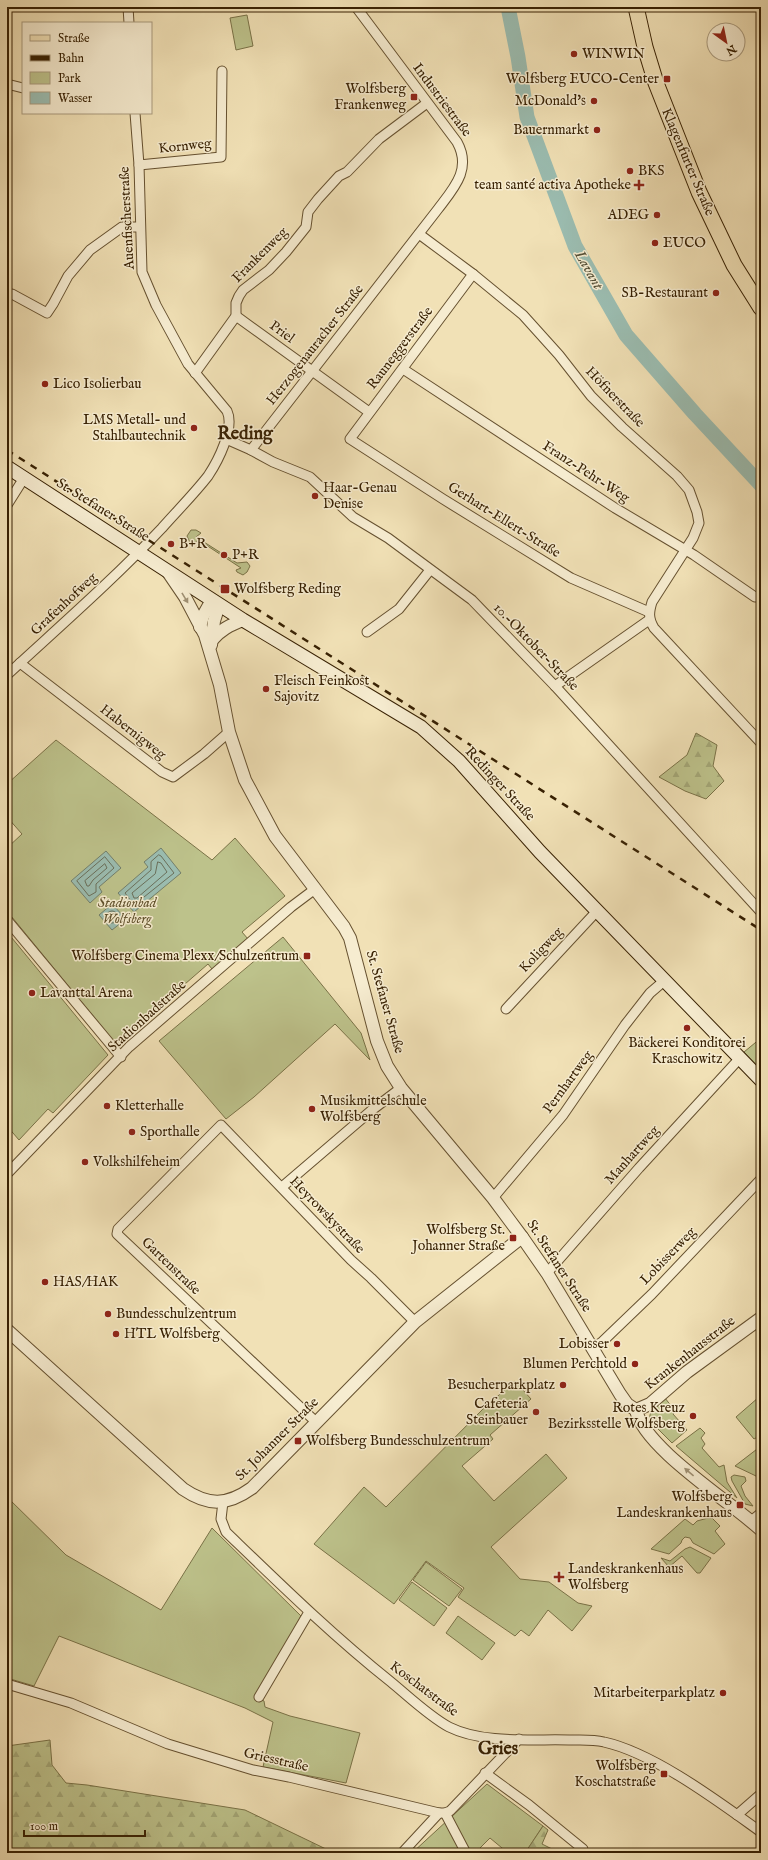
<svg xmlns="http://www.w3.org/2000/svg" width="768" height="1860" font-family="'IM FELL English',serif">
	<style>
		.green { fill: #bdc28b; stroke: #7a7247 }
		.forest { fill: url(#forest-firs); stroke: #7a7247 }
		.water { fill: #9bbdb1; stroke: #737f6b }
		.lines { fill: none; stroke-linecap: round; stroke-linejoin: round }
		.shore { stroke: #6a6f5a; stroke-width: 1 }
		.river { stroke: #9bbdb1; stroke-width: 15 }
		.minor-casing { stroke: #665130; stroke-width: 11 }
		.tertiary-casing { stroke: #665130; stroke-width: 14 }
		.secondary-casing { stroke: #382103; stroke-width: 15 }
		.primary-casing { stroke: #382103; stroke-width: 17 }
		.minor { stroke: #f6ecd0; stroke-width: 9 }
		.tertiary { stroke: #f6ecd0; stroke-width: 12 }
		.secondary { stroke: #f6ecd0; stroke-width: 13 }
		.primary { stroke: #f1e1b6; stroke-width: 15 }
		.rail { stroke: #382103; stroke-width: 2.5; stroke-dasharray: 7 7; stroke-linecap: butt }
		.oneway { fill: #a09174 }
		.poi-dot { fill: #8f2418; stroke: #f6ecd0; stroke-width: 1.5 }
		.labels { text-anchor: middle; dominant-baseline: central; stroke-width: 3; stroke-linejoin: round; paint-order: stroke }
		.poi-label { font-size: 14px; fill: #382103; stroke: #f6ecd0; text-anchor: start }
		.street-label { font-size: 14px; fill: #382103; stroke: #f6ecd0 }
		.park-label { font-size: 14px; font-style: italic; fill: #60512c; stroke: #f6ecd0 }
		.water-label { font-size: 15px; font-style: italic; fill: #565037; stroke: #f6ecd0 }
		.district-label { font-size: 18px; font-weight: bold; fill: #382103; stroke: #f6ecd0 }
	</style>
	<defs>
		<pattern id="forest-firs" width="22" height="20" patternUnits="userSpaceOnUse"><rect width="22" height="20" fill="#bdc28b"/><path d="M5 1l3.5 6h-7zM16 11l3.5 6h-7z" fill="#a3a676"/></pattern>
	</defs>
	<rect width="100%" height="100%" fill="#f1e1b6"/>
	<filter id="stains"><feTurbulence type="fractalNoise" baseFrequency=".005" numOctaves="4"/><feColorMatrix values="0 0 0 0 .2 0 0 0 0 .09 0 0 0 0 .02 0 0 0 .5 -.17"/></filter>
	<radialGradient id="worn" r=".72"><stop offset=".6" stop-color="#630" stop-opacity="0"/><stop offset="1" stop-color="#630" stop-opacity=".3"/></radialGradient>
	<g class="green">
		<path d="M247,15L253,46L236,50L230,18Z"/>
		<path d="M191,530H196L201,533L196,537L237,563L247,562L250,566L247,572L243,575L237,572L236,570L241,568L200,541L190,543L187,536Z"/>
		<path d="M56,740L212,860L235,838L285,896L242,932L248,939L212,969L208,964L116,1044L7,911V848L22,834L7,817V784Z"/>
		<path d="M7,932L108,1055L53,1113L48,1109L19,1140L7,1126Z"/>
		<path d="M283,937L361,1033L370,1060L335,1024L254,1097L226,1119L159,1041Z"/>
		<path d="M761,1038V1065L758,1067L744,1052Z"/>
		<path d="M515,1381L531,1399L490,1435L493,1439L462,1466L494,1501L546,1454L567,1478L491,1547L520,1579L549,1582L578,1603L592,1606L572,1631L548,1610L529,1636L521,1630L515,1636L458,1597L464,1588L426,1561L394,1604L314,1544L364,1487L386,1507L483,1409Z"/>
		<path d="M759,1397L761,1400V1435L754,1439L736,1417Z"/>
		<path d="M665,1398L675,1411L673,1414L687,1430L672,1443L651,1422C646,1411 658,1405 665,1398Z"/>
		<path d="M700,1428L705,1433L701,1438L705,1444L702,1448L719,1467L724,1465L727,1482L737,1498L676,1446Z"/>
		<path d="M761,1446V1483L756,1476L735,1466Z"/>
		<path d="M734,1475L745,1477L746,1481L741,1486L745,1496L753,1506L745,1504L732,1481L731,1477Z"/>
		<path d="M7,1497L66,1555L161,1610L212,1528L301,1616L257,1697L264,1701L265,1707L290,1716L360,1733L346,1783L263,1767L273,1722L245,1708L59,1636L34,1686L7,1678Z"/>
		<path d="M708,1518H712L720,1526L715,1531L725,1544L714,1554L693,1543L690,1538L685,1537L682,1540L681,1543L669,1554L651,1549L685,1519L693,1525L697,1521Z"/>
		<path d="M690,1547L711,1558L700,1573H697L682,1556L669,1567L661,1558L670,1561L685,1549Z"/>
		<path d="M426,1562L462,1589L449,1606L413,1580Z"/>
		<path d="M412,1582L447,1608L434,1626L399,1600Z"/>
		<path d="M458,1616L495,1643L482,1660L446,1633Z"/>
		<path d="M487,1784L543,1826L525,1853H508L490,1838L475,1853H412Z"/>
	</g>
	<g class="forest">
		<path d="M696,733L717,745L713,766L724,781L706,799L685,791L659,777L687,755Z"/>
		<path d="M50,1740L52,1765L66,1783L87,1785L245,1810L328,1850L327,1853H7V1746Z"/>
		<path d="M543,1826L548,1830L542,1844L560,1853H525Z"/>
	</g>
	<g class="water">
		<path d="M161,848L181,873L134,912L118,893L148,867L144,862Z"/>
		<path d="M106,851L121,868L99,887L102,892L90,903L71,881Z"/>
		<path d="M112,904L126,919L112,930L99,915Z"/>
	</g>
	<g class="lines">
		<g class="shore">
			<path d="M159,855L161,856L174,873L134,905L125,893L151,870V862Z"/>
			<path d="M105,857L114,868L96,884V892L89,896L77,881Z"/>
			<path d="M158,862L161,863L167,872L137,898H134L132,893L155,874Z"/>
			<path d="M105,864L107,868L93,880L89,886H87L85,881Z"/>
			<circle cx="112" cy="917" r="6"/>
		</g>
		<path class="river" d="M508,7L518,57L527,117L575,246L626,335L695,414L761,485"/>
		<defs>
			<g id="minor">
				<path d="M128,7L129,23"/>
				<path d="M7,84L23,88"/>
				<path d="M139,165L221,157L222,71"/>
				<path d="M419,234L473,274L523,315L559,355L591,396L622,427L677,476L689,490L697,512L699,523L693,538L652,602C649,612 648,618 654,628L761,743"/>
				<path d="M473,274L350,439L443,499L571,578L649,612"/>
				<path d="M12,294L47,313L53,304L68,276L90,250L122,227H140"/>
				<path d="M236,316L369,412"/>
				<path d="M403,369L615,508L694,555L755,597"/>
				<path d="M195,373L236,316V303L239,296L243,290L269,270L286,252L306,227L308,212L318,199L339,176L347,172L379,139L427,103"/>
				<path d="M226,439L251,450L438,209C454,188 472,169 457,142L356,7"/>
				<path d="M251,450L273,462L310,477L353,517L388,538L472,600L555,686L761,912"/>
				<path d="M7,505L24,478"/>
				<path d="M367,632L399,609L430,570"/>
				<path d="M20,663L162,772L173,777L204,754L229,732"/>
				<path d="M7,675C59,627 113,580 162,528C177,511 194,494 208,476C218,461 235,428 227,411L188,364L156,305L142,272L139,165L135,113"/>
				<path d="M555,686L649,620"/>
				<path d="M7,920L121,1057"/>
				<path d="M506,1009L597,911"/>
				<path d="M7,1174L129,1047L291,907L315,889"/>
				<path d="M282,1187L372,1110L401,1088"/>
				<path d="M493,1198L563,1115L625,1025L650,993L664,981"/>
				<path d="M547,1273L639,1168L740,1058"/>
				<path d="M592,1349L602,1342L652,1294L761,1179"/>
				<path d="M316,1422L117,1234L118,1229L221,1125L351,1260L371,1278L415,1322"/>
				<path d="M223,1502L221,1519L226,1532C280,1584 332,1635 391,1682C408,1696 430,1717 449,1727C483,1744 532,1739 569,1740C580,1740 592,1739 604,1742C654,1753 719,1802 761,1832"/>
				<path d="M751,1521L761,1513"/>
				<path d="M7,1684L71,1703L168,1744L253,1770L289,1777L439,1813H445L450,1811L519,1739"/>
				<path d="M259,1697L309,1612"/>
				<path d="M485,1773L529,1805L583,1849"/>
				<path d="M445,1813L466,1853"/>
				<path d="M737,1815L761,1794"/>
				<path d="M402,1853L439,1813"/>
			</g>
			<g id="tertiary">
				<path d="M168,572L185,597L205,635L220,685L229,732L245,780L275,836L344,927L350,938L377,1041L387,1066L401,1088L493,1198L522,1237L547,1273L620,1394L627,1404L636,1410"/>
				<path d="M200,627L203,616L212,600"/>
				<path d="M211,641C220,630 230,625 243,620"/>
				<path d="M211,645L214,621L219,605"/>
				<path d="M7,1330L183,1489C208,1506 227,1506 252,1488L415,1322L522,1237"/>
				<path d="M636,1410C644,1448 731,1502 761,1530"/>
				<path d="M636,1410L650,1404L687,1372L761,1318"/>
			</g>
			<path id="secondary" d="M7,467L243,620L421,727L459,761L540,852L761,1080"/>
			<path id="primary" d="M636,7L645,47L656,83L699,192L734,265L761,308"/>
		</defs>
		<use href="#minor" class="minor-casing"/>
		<use href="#tertiary" class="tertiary-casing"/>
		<use href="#secondary" class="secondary-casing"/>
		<use href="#primary" class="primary-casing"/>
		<use href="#minor" class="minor"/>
		<use href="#tertiary" class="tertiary"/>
		<use href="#secondary" class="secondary"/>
		<use href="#primary" class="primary"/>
		<path class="rail" d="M7,450L761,930"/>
	</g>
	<defs><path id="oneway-solid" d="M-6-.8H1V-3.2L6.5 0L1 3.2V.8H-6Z"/></defs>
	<g class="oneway">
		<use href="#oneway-solid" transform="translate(185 598) rotate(59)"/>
		<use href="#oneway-solid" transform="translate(689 1472) rotate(-140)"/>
	</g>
	<g class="poi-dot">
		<circle cx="574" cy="54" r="4"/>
		<rect x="663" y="75" width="8" height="8" rx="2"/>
		<rect x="410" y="93" width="8" height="8" rx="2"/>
		<circle cx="594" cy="101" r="4"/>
		<circle cx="597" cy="130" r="4"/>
		<circle cx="630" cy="171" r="4"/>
		<path d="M637 179h4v4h4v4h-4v4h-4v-4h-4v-4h4z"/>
		<circle cx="657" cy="215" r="4"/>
		<circle cx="655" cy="243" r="4"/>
		<circle cx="716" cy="293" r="4"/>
		<circle cx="45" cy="384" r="4"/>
		<circle cx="194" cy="428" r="4"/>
		<circle cx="315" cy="496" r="4"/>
		<circle cx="171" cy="544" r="4"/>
		<circle cx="224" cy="555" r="4"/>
		<rect x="220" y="584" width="10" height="10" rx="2"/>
		<circle cx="266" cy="689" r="4"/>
		<rect x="303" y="952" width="8" height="8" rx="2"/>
		<circle cx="32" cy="993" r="4"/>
		<circle cx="687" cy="1028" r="4"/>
		<circle cx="107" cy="1106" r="4"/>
		<circle cx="312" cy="1109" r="4"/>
		<circle cx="132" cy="1132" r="4"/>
		<circle cx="85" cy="1162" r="4"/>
		<rect x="509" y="1234" width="8" height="8" rx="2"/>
		<circle cx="45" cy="1282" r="4"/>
		<circle cx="108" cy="1314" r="4"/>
		<circle cx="116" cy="1334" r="4"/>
		<circle cx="617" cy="1344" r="4"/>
		<circle cx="635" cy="1364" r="4"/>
		<circle cx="563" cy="1385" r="4"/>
		<circle cx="536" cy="1412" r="4"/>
		<circle cx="693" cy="1416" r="4"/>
		<rect x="294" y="1437" width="8" height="8" rx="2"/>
		<rect x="736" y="1501" width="8" height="8" rx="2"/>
		<path d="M557 1571h4v4h4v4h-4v4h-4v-4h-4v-4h4z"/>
		<circle cx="723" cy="1693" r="4"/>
		<rect x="660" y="1770" width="8" height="8" rx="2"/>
	</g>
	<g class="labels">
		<g class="poi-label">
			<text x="582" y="54">WINWIN</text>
			<text x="659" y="79" text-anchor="end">Wolfsberg EUCO-Center</text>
			<text x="406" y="89" text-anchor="end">Wolfsberg<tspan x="406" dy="16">Frankenweg</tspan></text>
			<text x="586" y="101" text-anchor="end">McDonald's</text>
			<text x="589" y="130" text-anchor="end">Bauernmarkt</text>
			<text x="638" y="171">BKS</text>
			<text x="631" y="185" text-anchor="end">team santé activa Apotheke</text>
			<text x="649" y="215" text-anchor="end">ADEG</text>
			<text x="663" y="243">EUCO</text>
			<text x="708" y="293" text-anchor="end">SB-Restaurant</text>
			<text x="53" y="384">Lico Isolierbau</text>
			<text x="186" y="420" text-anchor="end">LMS Metall- und<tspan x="186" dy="16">Stahlbautechnik</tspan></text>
			<text x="323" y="488">Haar-Genau<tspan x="323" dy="16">Denise</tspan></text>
			<text x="179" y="544">B+R</text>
			<text x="232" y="555">P+R</text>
			<text x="234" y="589">Wolfsberg Reding</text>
			<text x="274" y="681">Fleisch Feinkost<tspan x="274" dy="16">Sajovitz</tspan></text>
			<text x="299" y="956" text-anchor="end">Wolfsberg Cinema Plexx/Schulzentrum</text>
			<text x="40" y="993">Lavanttal Arena</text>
			<text x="687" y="1043" text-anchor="middle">Bäckerei Konditorei<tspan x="687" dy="16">Kraschowitz</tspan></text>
			<text x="320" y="1101">Musikmittelschule<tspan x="320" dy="16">Wolfsberg</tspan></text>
			<text x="115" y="1106">Kletterhalle</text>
			<text x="140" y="1132">Sporthalle</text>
			<text x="93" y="1162">Volkshilfeheim</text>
			<text x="505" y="1230" text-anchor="end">Wolfsberg St.<tspan x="505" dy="16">Johanner Straße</tspan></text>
			<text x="53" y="1282">HAS/HAK</text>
			<text x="116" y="1314">Bundesschulzentrum</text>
			<text x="124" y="1334">HTL Wolfsberg</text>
			<text x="609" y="1344" text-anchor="end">Lobisser</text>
			<text x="627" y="1364" text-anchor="end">Blumen Perchtold</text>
			<text x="555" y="1385" text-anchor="end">Besucherparkplatz</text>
			<text x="528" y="1404" text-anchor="end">Cafeteria<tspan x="528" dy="16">Steinbauer</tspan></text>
			<text x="685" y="1408" text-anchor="end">Rotes Kreuz<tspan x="685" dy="16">Bezirksstelle Wolfsberg</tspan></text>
			<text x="306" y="1441">Wolfsberg Bundesschulzentrum</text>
			<text x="732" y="1497" text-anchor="end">Wolfsberg<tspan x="732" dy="16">Landeskrankenhaus</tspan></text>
			<text x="568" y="1569">Landeskrankenhaus<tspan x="568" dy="16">Wolfsberg</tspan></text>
			<text x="715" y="1693" text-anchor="end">Mitarbeiterparkplatz</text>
			<text x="656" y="1766" text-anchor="end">Wolfsberg<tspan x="656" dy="16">Koschatstraße</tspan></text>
		</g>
		<g class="street-label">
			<text transform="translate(442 100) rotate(53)">Industriestraße</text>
			<text transform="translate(185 146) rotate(-6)">Kornweg</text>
			<text transform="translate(688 162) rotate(67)">Klagenfurter Straße</text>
			<text transform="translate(127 218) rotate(-93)">Auenfischerstraße</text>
			<text transform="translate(260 255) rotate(-45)">Frankenweg</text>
			<text transform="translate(282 332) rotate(36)">Priel</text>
			<text transform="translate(315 345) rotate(-52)">Herzogenauracher Straße</text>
			<text transform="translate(400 348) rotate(-53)">Rauneggerstraße</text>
			<text transform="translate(615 397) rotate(46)">Höfnerstraße</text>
			<text transform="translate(586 472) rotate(33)">Franz-Pehr-Weg</text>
			<text transform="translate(103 510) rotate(32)">St. Stefaner Straße</text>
			<text transform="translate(504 520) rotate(32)">Gerhart-Ellert-Straße</text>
			<text transform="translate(64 604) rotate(-43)">Grafenhofweg</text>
			<text transform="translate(536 647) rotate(46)">10.-Oktober-Straße</text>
			<text transform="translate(133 732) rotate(38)">Habernigweg</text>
			<text transform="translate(500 784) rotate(47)">Redinger Straße</text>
			<text transform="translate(541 950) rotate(-47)">Koligweg</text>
			<text transform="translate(385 1002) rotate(74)">St. Stefaner Straße</text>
			<text transform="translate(147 1016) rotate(-42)">Stadionbadstraße</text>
			<text transform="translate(568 1082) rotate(-54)">Pernhartweg</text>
			<text transform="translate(632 1155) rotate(-48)">Manhartweg</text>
			<text transform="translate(327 1215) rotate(46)">Heyrowskystraße</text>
			<text transform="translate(668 1256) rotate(-46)">Lobisserweg</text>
			<text transform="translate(171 1266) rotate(44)">Gartenstraße</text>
			<text transform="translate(559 1266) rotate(57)">St. Stefaner Straße</text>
			<text transform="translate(690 1353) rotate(-38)">Krankenhausstraße</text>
			<text transform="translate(277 1439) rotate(-45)">St. Johanner Straße</text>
			<text transform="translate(424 1689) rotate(37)">Koschatstraße</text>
			<text transform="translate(276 1760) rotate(13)">Griesstraße</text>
		</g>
		<g class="park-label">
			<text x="127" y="903">Stadionbad<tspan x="127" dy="16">Wolfsberg</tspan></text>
		</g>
		<g class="water-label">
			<text transform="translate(589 270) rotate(60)">Lavant</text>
		</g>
		<g class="district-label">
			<text x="245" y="434">Reding</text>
			<text x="498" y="1749">Gries</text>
		</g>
	</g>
	<rect width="768" height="1860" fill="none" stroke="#f1e1b6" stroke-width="24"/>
	<rect x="8" y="8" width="752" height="1844" fill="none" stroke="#382103" stroke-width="2"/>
	<rect x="12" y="12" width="744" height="1836" fill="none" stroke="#382103"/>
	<rect x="22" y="22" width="130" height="92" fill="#f6ecd0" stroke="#aa9b7e"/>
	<rect x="30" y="35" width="20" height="6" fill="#f1e1b6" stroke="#aa9b7e"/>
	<text x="58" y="42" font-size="12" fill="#382103">Straße</text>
	<rect x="30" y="55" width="20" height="6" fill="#382103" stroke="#aa9b7e"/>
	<text x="58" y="62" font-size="12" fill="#382103">Bahn</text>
	<rect x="30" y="72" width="20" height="12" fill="#bdc28b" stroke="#aa9b7e"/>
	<text x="58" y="82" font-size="12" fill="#382103">Park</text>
	<rect x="30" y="92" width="20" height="12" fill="#9bbdb1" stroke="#aa9b7e"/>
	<text x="58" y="102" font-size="12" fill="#382103">Wasser</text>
	<g transform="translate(726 42) rotate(147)"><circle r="19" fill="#f6ecd0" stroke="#aa9b7e"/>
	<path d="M0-3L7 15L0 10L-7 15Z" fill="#8f2418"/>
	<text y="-6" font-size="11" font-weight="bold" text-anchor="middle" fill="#382103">N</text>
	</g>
	<path d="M24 1830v6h121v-6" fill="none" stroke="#382103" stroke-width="2"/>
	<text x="30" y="1830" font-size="12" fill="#382103" stroke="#f6ecd0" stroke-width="3" paint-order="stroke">100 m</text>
	<rect width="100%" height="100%" filter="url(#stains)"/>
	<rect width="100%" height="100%" fill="url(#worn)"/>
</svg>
